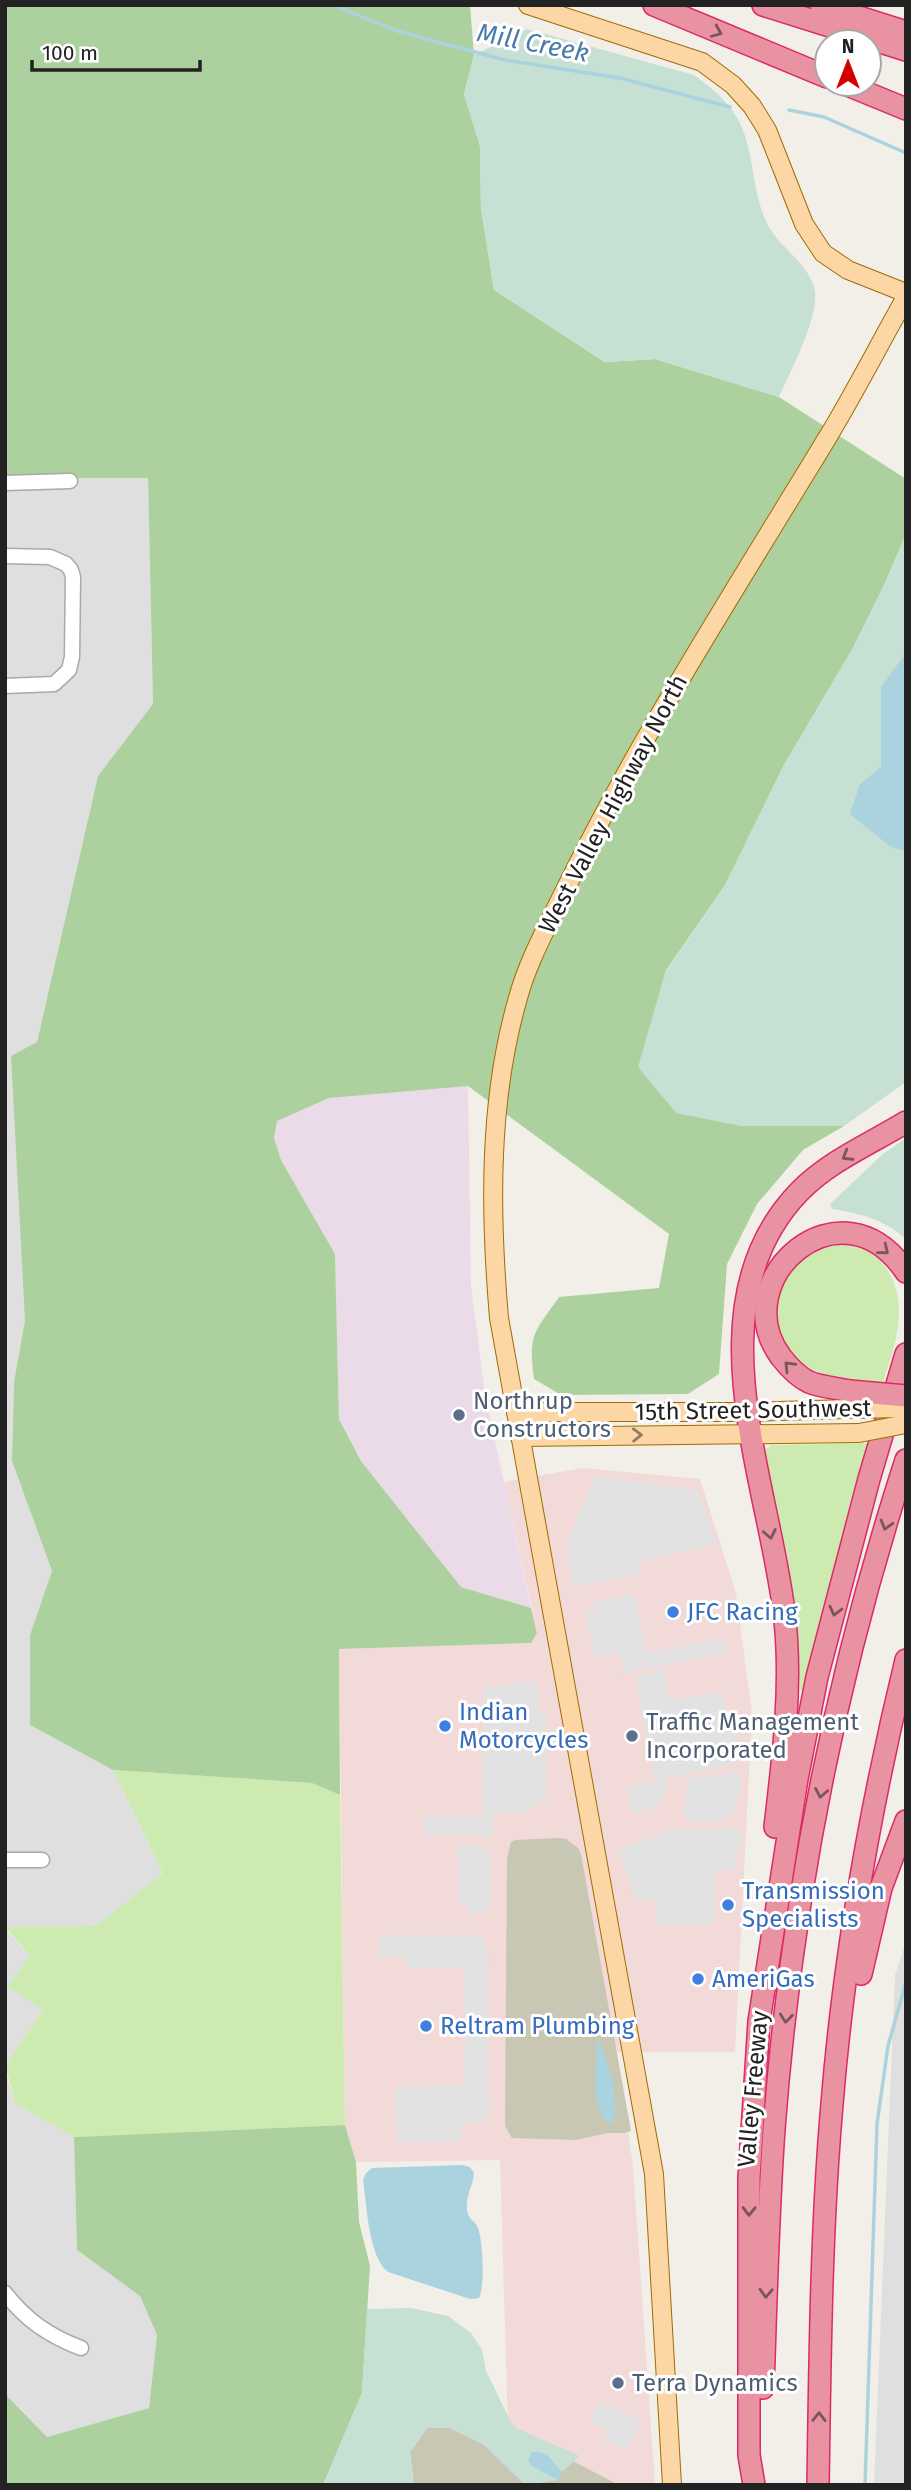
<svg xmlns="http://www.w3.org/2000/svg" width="911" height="2490" font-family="'Fira Sans',sans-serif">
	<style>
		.residential { fill: #e0dfdf }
		.commercial { fill: #f2dad9 }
		.industrial { fill: #ebdbe8 }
		.construction { fill: #c7c7b4 }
		.grass { fill: #cdebb0 }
		.forest { fill: #add19e }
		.wetland { fill: #c6e0d4 }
		.parking { fill: #e2e2e2 }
		.water { fill: #aad3df }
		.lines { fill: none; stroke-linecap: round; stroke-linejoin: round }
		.stream { stroke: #aad3df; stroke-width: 3.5 }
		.minor-casing { stroke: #a9a9a9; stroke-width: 17 }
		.major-casing { stroke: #a06b00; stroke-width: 20 }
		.highway-casing { stroke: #dc2a67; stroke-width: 24 }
		.minor { stroke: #fff; stroke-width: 14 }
		.major { stroke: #fcd6a4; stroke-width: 18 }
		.highway { stroke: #e892a2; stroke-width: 21 }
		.major-bridge-casing { stroke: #a06b00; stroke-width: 20; stroke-linecap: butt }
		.highway-bridge-casing { stroke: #dc2a67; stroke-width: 24; stroke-linecap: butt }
		.major-bridge { stroke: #fcd6a4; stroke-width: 18 }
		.highway-bridge { stroke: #e892a2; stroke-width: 21 }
		.oneway { stroke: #7b545c }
		.oneway2 { stroke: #8f7c63 }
		.service-dot { fill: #5c6f8a; stroke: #fff; stroke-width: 2.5 }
		.shop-dot { fill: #3f7fe0; stroke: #fff; stroke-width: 2.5 }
		.labels { text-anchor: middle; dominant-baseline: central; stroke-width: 6; stroke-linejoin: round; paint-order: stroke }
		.street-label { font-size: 24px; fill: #222; stroke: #fff }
		.service-label { font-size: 24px; fill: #4e5e75; stroke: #fff; text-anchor: start }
		.shop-label { font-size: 24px; fill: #366cbe; stroke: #fff; text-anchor: start }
		.water-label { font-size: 26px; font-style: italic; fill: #4a7aab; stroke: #fff }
	</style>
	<rect width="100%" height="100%" fill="#f2efe9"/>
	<g class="residential">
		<path d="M5,478H148L153,705L98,776L37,1042L25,1320L14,1382L12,1461L52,1571L30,1635V1725L113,1770L163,1873L96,1926L5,1927Z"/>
		<path d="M5,1929L30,1956L43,2010L5,2065Z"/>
		<path d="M906,1942V2485H874L895,1975Z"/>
		<path d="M5,2071L15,2103L74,2137L77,2250L140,2296L157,2335L149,2408L47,2437L5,2394Z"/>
	</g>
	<path class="commercial" d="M582,1468L700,1479L736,1593L752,1714L735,2052H616L633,2165L655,2485H619L508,2427L500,2160L356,2162L345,2125L339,1649L531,1643L537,1633L504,1482Z"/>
	<path class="industrial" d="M468,1085L471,1286L485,1394L531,1608L461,1587L361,1461L339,1419L335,1254L281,1160L274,1138L277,1120L329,1098Z"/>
	<g class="construction">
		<path d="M559,1838L566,1839L578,1848L581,1854L631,2131L625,2133H607L576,2140L512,2138L505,2126L507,1858L511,1842L515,1840Z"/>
		<path d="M508,2427L619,2485H414L410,2452L427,2428Z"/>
	</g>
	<g class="grass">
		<path d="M830,1243C840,1244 853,1244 863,1248C871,1252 878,1258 884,1265C911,1301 896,1342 883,1383L825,1375L807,1367L789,1354L778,1337L774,1296L788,1267Z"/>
		<path d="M872,1443L806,1690L802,1692L798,1688L763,1451L772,1445H777Z"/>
		<path d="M113,1770L312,1783L340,1795L345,2125L74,2137L15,2103L5,2065L43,2010L8,1986L30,1956L5,1927L96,1926L163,1873Z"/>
	</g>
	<g class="forest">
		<path d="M5,5H470L474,55L464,94L480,146L481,208L494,290L605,362L655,359L779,397L906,479V534L885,583L853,648L784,765L725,885L665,972L741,1126H844L803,1150L757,1204L727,1264L719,1374L688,1394L561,1395L534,1379C528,1334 534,1333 559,1297L659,1288L669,1234L468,1086L329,1098L277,1121L274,1138L281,1160L335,1254L339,1419L361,1461L461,1587L531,1608L537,1633L531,1643L339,1649L340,1795L312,1783L113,1770L30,1725V1635L52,1571L12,1461L14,1382L25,1320L11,1056L37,1042L98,776L153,704L148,478H5Z"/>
		<path d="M345,2125L356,2162L359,2222L370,2266L362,2393L323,2485H5V2394L47,2437L149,2408L157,2335L140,2296L77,2250L74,2137Z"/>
	</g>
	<g class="wetland">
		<path d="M527,29L694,75C710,87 725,98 736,116C756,148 750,193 769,227C781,248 807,263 814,287C822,313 790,372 779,397L655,359L606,362L494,290L481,208L480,146L464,94L474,55Z"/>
		<path d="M906,534V1082L844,1126H741L676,1113L638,1067L665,973L725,885L784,765L853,648L885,583Z"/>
		<path d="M906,1138V1239C885,1220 860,1213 832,1209L830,1204L883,1154Z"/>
		<path d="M411,2308L448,2316L471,2333L482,2350L486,2371L512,2424L518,2429L580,2456L562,2472L558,2480L525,2485L484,2445L449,2428H427L410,2452L414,2485H323L362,2393L367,2309Z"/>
	</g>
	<g class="parking">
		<path d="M595,1476L698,1490L717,1544L637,1561L640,1574L573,1587L566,1544Z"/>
		<path d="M634,1594L646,1653L724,1638L727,1653L624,1673L620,1653L595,1658L586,1612L594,1610L593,1602Z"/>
		<path d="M664,1670L670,1701L722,1691L728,1721L740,1723L734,1765L655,1780L635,1676Z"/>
		<path d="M515,1682H538V1714L547,1715L546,1802H536L531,1809L522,1812L493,1813L492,1836L423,1835L424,1815L483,1816L484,1686H515Z"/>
		<path d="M736,1772L740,1775L741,1782L739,1800L731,1813L719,1821H688L684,1818L683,1812L689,1778Z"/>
		<path d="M667,1779V1789L659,1804L646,1810L631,1813L626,1787Z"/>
		<path d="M741,1828V1845L736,1856V1870H714V1924H656V1900H636L618,1849L676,1829Z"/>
		<path d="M458,1844H479V1850H490V1913H468V1904H458Z"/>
		<path d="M484,1935V1945L488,1946L489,2122L462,2123L461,2142H397L396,2087L465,2086V1968H406V1957H379V1935Z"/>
		<path d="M600,2402L641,2421L628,2450L603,2439L607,2431L590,2423Z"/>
	</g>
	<g class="water">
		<path d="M906,653V851L891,847L850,814L860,784L881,767V687Z"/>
		<path d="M600,2042C608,2060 620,2104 613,2123L606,2122C590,2101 596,2067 597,2043Z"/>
		<path d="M463,2165L470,2167L474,2173C473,2188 466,2192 467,2210C468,2220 475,2220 478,2228C483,2241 485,2287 479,2298L470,2299L388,2272C368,2256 367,2205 363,2180L366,2173L372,2168Z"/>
		<path d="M532,2452C549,2451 552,2461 562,2472L558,2480L530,2465L528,2460Z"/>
	</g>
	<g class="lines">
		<g class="stream">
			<path d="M333,5L397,31L505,60L620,78L730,107"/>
			<path d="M789,110L824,117L906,153"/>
			<path d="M865,2485L877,2124L888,2046L906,1982"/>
		</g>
		<defs>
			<g id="minor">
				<path d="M5,483L70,481"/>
				<path d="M5,556L50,557L66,564L71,570L73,577L72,657L69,670L54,684L5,686"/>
				<path d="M5,1860H42"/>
				<path d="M5,2293C26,2320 49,2336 81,2348"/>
			</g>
			<g id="major">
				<path d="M528,5L702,62L733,85L752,106L767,130L804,224L823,253L848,270L906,293"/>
				<path d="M516,1412H748L845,1409"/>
				<path d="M520,1437L859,1433"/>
				<path d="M672,2485L654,2174L499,1318C490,1213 488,1101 518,998C527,964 545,931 560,900C586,847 613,796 642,745C702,640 766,539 829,435C856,390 880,343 906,297"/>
			</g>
			<g id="highway">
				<path d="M654,5L827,77"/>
				<path d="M763,5L906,50"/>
				<path d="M821,5L906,32"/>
				<path d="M845,84L906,109"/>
				<path d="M850,1391C836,1388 821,1387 809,1382C798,1377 788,1366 781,1357C724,1280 841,1175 906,1272"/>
				<path d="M775,1827C783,1759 792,1689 785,1620C771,1486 689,1306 799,1192C829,1161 870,1144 906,1122"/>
				<path d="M861,1974L881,1888L906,1821"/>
				<path d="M763,2388C766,2302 768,2215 774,2129C791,1903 836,1675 906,1460"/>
				<path d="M754,2485L749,2455V2178L759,2021L797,1779L817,1677L869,1479L906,1354"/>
				<path d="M818,2485C820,2358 821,2230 832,2104C844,1956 871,1804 906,1660"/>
			</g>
		</defs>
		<use href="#minor" class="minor-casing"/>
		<use href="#major" class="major-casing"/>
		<use href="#highway" class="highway-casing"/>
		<use href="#minor" class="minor"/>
		<use href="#major" class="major"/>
		<use href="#highway" class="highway"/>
		<defs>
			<g id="major-bridge">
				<path d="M845,1409L906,1408"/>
				<path d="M859,1433L906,1424"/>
			</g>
			<path id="highway-bridge" d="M850,1391L906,1396"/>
		</defs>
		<use href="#major-bridge" class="major-bridge-casing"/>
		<use href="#highway-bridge" class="highway-bridge-casing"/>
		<use href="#major-bridge" class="major-bridge"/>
		<use href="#highway-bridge" class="highway-bridge"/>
	</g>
	<defs><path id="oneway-chevron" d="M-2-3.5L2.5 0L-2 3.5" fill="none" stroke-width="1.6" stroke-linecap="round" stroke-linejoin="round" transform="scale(1.75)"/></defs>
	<g class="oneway">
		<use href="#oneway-chevron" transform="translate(717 32) rotate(23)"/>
		<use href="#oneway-chevron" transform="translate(847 1156) rotate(149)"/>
		<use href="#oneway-chevron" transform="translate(884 1250) rotate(39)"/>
		<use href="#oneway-chevron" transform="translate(789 1366) rotate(-134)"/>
		<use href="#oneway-chevron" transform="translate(886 1525) rotate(106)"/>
		<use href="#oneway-chevron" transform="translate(770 1534) rotate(79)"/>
		<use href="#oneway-chevron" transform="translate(835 1611) rotate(104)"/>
		<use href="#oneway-chevron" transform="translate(821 1793) rotate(101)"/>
		<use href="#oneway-chevron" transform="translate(786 2018) rotate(96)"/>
		<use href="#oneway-chevron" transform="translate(749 2211) rotate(91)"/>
		<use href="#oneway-chevron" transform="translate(766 2293) rotate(92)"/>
		<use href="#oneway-chevron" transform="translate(819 2417) rotate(-89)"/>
	</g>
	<use class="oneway2" href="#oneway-chevron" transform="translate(637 1435) rotate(-1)"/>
	<g class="service-dot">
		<circle cx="459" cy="1415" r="7"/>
		<circle cx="632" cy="1736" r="7"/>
		<circle cx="618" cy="2383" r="7"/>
	</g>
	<g class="shop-dot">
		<circle cx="673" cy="1612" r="7"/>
		<circle cx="445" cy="1726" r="7"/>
		<circle cx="728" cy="1905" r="7"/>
		<circle cx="698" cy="1979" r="7"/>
		<circle cx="426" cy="2026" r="7"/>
	</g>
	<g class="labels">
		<g class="street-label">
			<text transform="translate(613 804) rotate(-62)">West Valley Highway North</text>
			<text transform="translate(753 1410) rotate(-1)">15th Street Southwest</text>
			<text transform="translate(753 2089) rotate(-85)">Valley Freeway</text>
		</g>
		<g class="service-label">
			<text x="473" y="1401">Northrup<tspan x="473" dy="28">Constructors</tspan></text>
			<text x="646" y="1722">Traffic Management<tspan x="646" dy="28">Incorporated</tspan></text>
			<text x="632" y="2383">Terra Dynamics</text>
		</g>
		<g class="shop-label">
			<text x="687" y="1612">JFC Racing</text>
			<text x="459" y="1712">Indian<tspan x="459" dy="28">Motorcycles</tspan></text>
			<text x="742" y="1891">Transmission<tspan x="742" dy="28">Specialists</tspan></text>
			<text x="712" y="1979">AmeriGas</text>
			<text x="440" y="2026">Reltram Plumbing</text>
		</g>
		<g class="water-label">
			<text transform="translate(533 43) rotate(11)">Mill Creek</text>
		</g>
	</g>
	<rect width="911" height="2490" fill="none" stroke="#222222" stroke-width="14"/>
	<g transform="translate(848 63)"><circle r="33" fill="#ffffff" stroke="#a7a7a7" stroke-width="2"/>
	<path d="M0-5L12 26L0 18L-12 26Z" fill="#d40000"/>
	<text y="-10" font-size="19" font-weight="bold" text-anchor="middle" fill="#222222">N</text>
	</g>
	<path d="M32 60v10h168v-10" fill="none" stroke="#222222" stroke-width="3.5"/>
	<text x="42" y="60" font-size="21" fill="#222222" stroke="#ffffff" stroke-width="5" paint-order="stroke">100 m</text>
</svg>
